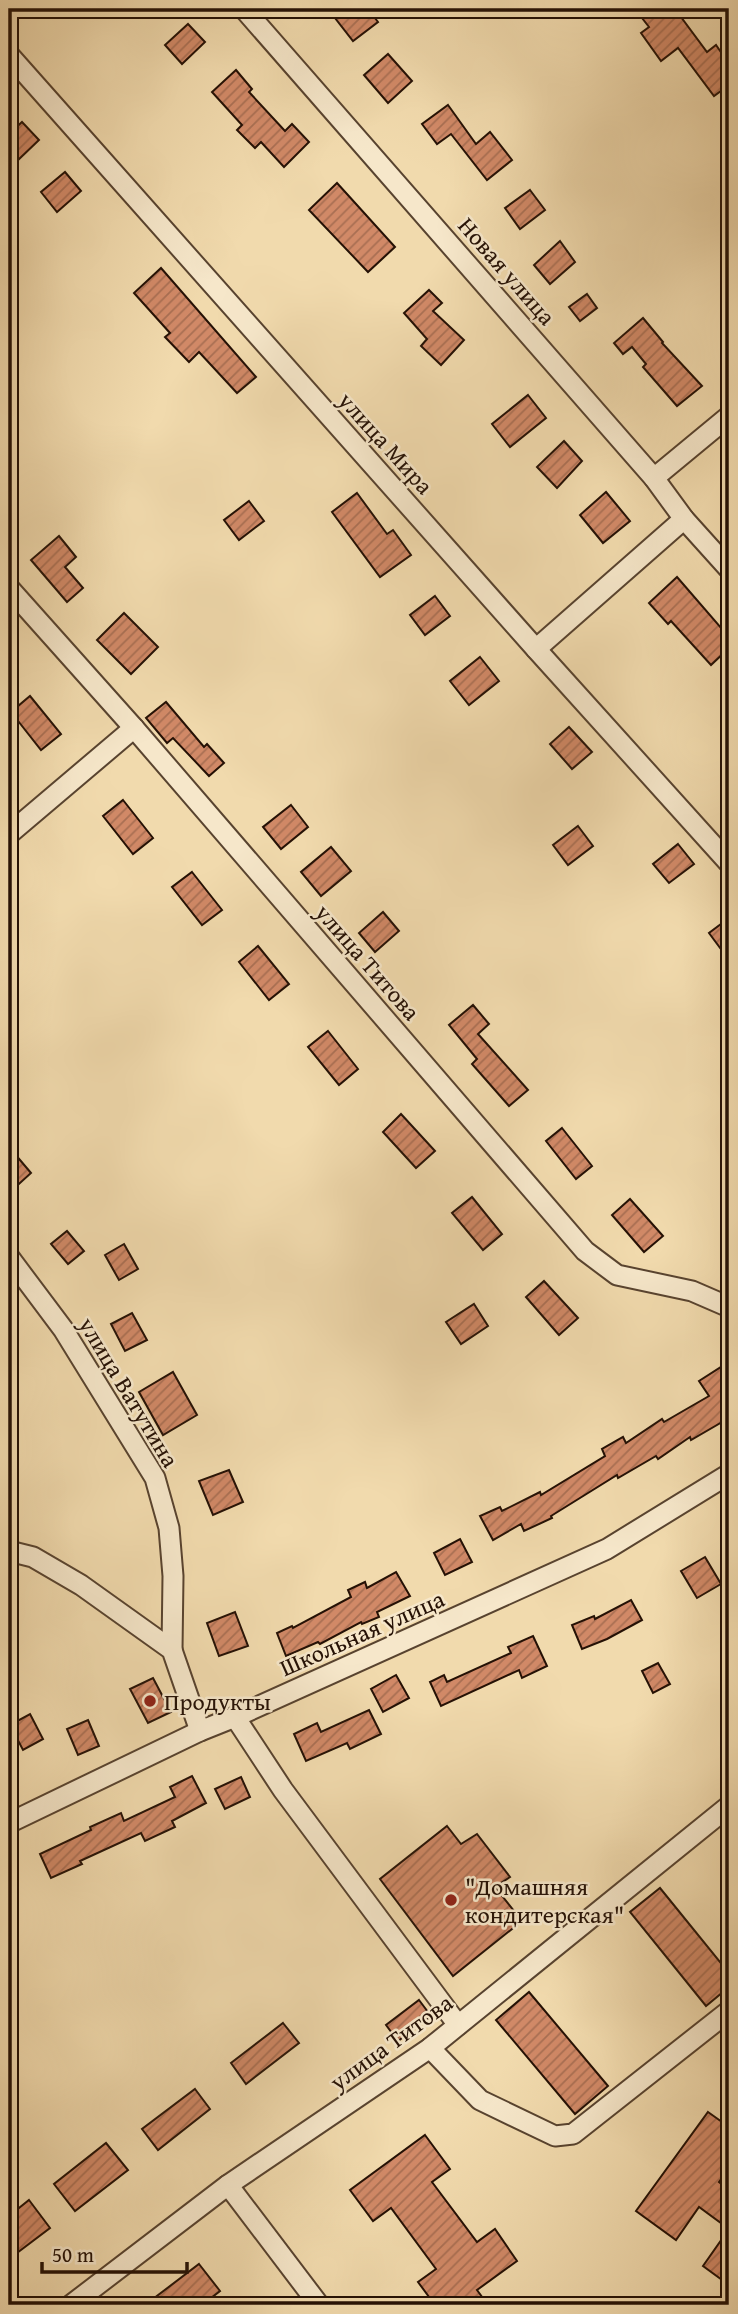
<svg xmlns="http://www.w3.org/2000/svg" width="738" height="2314" font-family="'Gentium Book Plus',serif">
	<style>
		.building { fill: url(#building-hatch); stroke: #251105; stroke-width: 2 }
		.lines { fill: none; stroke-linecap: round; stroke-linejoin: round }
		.minor-casing { stroke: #58432f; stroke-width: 23 }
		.minor { stroke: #f6e7ca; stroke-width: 19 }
		.poi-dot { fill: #8f2418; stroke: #f6e7ca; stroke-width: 2.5 }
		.labels { text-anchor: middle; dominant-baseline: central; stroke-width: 5; stroke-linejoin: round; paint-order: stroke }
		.street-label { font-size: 24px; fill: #251105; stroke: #f6e7ca }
		.poi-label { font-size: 24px; fill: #251105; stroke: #f6e7ca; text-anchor: start }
	</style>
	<defs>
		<pattern id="building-hatch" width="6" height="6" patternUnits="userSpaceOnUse" patternTransform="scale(1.75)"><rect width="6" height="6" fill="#d18967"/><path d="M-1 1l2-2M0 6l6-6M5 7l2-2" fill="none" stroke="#a96f53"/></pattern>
	</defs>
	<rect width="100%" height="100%" fill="#f1daad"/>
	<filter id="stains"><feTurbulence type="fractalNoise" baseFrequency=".00286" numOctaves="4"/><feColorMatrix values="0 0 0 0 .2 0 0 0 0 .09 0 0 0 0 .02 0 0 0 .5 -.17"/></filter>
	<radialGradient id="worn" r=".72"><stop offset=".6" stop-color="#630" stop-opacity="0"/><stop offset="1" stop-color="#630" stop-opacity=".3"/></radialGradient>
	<g class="building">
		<path d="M328,9H368L378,22L353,41Z"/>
		<path d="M635,9H675L707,52L716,45L729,64V85L714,96L678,48L661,61L641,33L649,27Z"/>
		<path d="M188,24L205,42L182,64L165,45Z"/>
		<path d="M388,54L412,81L388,103L364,75Z"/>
		<path d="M236,70L252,89L249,92L285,131L292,124L309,142L284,167L261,142L255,148L237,130L242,125L212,92Z"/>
		<path d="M448,105L476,144L490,132L512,160L487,180L451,134L437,144L422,124Z"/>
		<path d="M22,122L39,140L17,161L9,153V134Z"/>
		<path d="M65,172L81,191L57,212L41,192Z"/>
		<path d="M337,183L395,247L368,272L309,210Z"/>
		<path d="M530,190L545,210L520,229L505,208Z"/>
		<path d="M560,241L575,262L550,284L534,265Z"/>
		<path d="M161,268L256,377L237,393L199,352L189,362L165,337L170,333L134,293Z"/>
		<path d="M429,290L442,303L433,311L464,340L441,365L421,346L427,339L404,313Z"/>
		<path d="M587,294L597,308L580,321L569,307Z"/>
		<path d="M643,318L663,342L662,343L702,386L677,406L643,367L646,364L632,347L623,354L614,343Z"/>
		<path d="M528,395L546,418L510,447L492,424Z"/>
		<path d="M564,441L582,461L557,488L537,467Z"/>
		<path d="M606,492L630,521L603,543L580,515Z"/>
		<path d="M357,493L387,534L393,530L411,555L380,577L332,512Z"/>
		<path d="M249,501L264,521L239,540L224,520Z"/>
		<path d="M59,536L76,557L65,567L83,588L67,602L31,560Z"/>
		<path d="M677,577L729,637V648L711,665L671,621L668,624L649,603Z"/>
		<path d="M435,596L450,616L425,635L410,615Z"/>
		<path d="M124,613L158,647L131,674L97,640Z"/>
		<path d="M480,657L499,681L469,705L450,681Z"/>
		<path d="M30,696L61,734L41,750L11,712Z"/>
		<path d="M166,702L204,747L207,744L224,763L209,776L173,738L167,743L146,718Z"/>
		<path d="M569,727L592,752L572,769L550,744Z"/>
		<path d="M123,800L153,838L133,854L103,816Z"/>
		<path d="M291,805L308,827L281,849L263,827Z"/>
		<path d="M578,826L593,846L568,865L553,845Z"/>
		<path d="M678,844L694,864L669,883L653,864Z"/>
		<path d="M331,847L351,871L321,896L301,872Z"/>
		<path d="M192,872L222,910L202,925L172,887Z"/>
		<path d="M383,912L399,931L375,952L359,933Z"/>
		<path d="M729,918V960L709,933Z"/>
		<path d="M258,946L289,984L269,1000L239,962Z"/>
		<path d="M473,1005L489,1024L478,1034L528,1090L509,1106L472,1064L477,1059L449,1025Z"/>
		<path d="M328,1031L358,1069L339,1085L308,1047Z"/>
		<path d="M401,1114L435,1151L416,1168L383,1132Z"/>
		<path d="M562,1128L592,1166L576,1179L546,1141Z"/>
		<path d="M9,1147L31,1173L9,1193Z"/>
		<path d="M472,1197L502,1234L483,1250L452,1213Z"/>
		<path d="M630,1199L663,1236L644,1252L612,1215Z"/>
		<path d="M67,1231L84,1251L68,1264L51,1244Z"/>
		<path d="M124,1244L138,1269L119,1280L105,1255Z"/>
		<path d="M544,1281L578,1318L559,1335L526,1297Z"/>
		<path d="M474,1304L488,1326L461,1344L446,1322Z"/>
		<path d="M132,1313L147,1340L125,1351L111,1324Z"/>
		<path d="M721,1367L729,1380V1418L691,1440L690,1437L658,1459L656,1456L618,1478L617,1475L551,1516L552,1518L524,1531L521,1524L493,1540L480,1516L500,1507L502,1511L540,1492L541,1495L605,1456L602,1449L623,1437L626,1443L662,1419L664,1422L709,1396L699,1381Z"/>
		<path d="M173,1372L197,1415L163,1435L139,1392Z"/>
		<path d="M229,1470L243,1502L213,1515L199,1481Z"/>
		<path d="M460,1539L472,1562L445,1575L434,1553Z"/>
		<path d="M705,1557L721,1584L697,1598L681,1571Z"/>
		<path d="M396,1572L410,1596L377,1612L379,1617L362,1624L361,1622L320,1644L318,1642L286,1656L277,1633L292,1626L293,1628L351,1597L348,1590L365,1582L367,1588Z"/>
		<path d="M631,1600L642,1620L607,1639L582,1649L572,1625L594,1616L595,1619Z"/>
		<path d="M235,1612L248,1646L219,1656L207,1623Z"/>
		<path d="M533,1636L547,1666L522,1678L519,1670L441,1706L430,1682L444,1675L447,1682L511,1653L508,1647Z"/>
		<path d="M658,1663L670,1684L653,1693L642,1671Z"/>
		<path d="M396,1675L409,1698L383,1712L371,1689Z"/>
		<path d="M153,1678L171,1712L148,1723L130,1689Z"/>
		<path d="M369,1710L381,1734L350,1749L347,1743L306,1761L294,1734L317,1723L321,1732Z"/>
		<path d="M30,1714L43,1739L23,1750L10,1725Z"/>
		<path d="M88,1720L99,1746L78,1755L67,1729Z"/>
		<path d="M192,1776L206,1803L172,1821L175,1827L145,1841L141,1833L80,1861L82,1864L51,1878L40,1854L91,1830L90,1827L121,1813L124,1821L175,1797L170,1787Z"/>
		<path d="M241,1777L250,1797L225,1809L215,1789Z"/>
		<path d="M447,1826L461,1844L477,1834L510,1877L495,1887L522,1921L453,1976L380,1879Z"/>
		<path d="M660,1888L729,1973V1987L706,2006L630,1912Z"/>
		<path d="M529,1992L608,2086L575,2114L496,2020Z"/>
		<path d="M419,2000L431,2016L398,2041L386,2025Z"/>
		<path d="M283,2023L299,2043L246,2084L231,2063Z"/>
		<path d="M195,2089L210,2109L158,2150L142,2129Z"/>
		<path d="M708,2112L729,2127V2168L719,2182L729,2190V2229L699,2207L676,2240L636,2211Z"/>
		<path d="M425,2135L450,2169L432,2182L477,2242L495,2229L517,2261L477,2290L488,2305H435L418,2282L436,2269L391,2208L373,2221L350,2190Z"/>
		<path d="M106,2143L128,2170L75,2211L54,2184Z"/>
		<path d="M29,2200L50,2228L9,2259V2216Z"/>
		<path d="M729,2229V2285L703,2266Z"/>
		<path d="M199,2264L220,2291L202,2305H145Z"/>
	</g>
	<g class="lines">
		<defs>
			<g id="minor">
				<path d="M244,9L654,478L684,519L729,569"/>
				<path d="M9,55L536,649L729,863"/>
				<path d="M654,478L729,416"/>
				<path d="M9,588L134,728L585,1251L617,1275L692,1291L729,1307"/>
				<path d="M536,649L684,519"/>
				<path d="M9,834L134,728"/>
				<path d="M9,1257L63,1329L155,1478L169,1528L173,1576L172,1650"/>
				<path d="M9,1551L33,1557L81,1585L172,1650L200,1731"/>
				<path d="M235,1717L283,1790L458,2025"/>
				<path d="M9,1823L200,1731L235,1717L607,1549L729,1474"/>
				<path d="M430,2048L480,2100L555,2136L573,2134L729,2011"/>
				<path d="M228,2185L319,2305"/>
				<path d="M71,2305L228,2185L430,2048L729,1806"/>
			</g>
		</defs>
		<use href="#minor" class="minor-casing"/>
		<use href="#minor" class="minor"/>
	</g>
	<g class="poi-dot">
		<circle cx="150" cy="1701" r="7"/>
		<circle cx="451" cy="1900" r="7"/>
	</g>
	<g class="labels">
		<g class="street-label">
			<text transform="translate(507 271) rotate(49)">Новая улица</text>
			<text transform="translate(386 443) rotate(48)">улица Мира</text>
			<text transform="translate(368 962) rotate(49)">улица Титова</text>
			<text transform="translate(129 1392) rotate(59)">улица Ватутина</text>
			<text transform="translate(362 1633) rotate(-24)">Школьная улица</text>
			<text transform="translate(391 2042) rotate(-36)">улица Титова</text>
		</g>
		<g class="poi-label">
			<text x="164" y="1701">Продукты</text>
			<text x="465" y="1886">"Домашняя<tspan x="465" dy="28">кондитерская"</tspan></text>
		</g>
	</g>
	<rect width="738" height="2314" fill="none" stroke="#f1daad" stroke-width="35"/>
	<rect x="10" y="10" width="717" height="2293" fill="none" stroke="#251105" stroke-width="3.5"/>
	<rect x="18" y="18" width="703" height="2279" fill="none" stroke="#251105" stroke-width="2"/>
	<path d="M42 2262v10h145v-10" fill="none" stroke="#251105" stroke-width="3.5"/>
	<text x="52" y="2262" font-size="21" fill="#251105" stroke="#f6e7ca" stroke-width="5" paint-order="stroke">50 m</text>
	<rect width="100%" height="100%" filter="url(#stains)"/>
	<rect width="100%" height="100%" fill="url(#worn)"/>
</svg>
